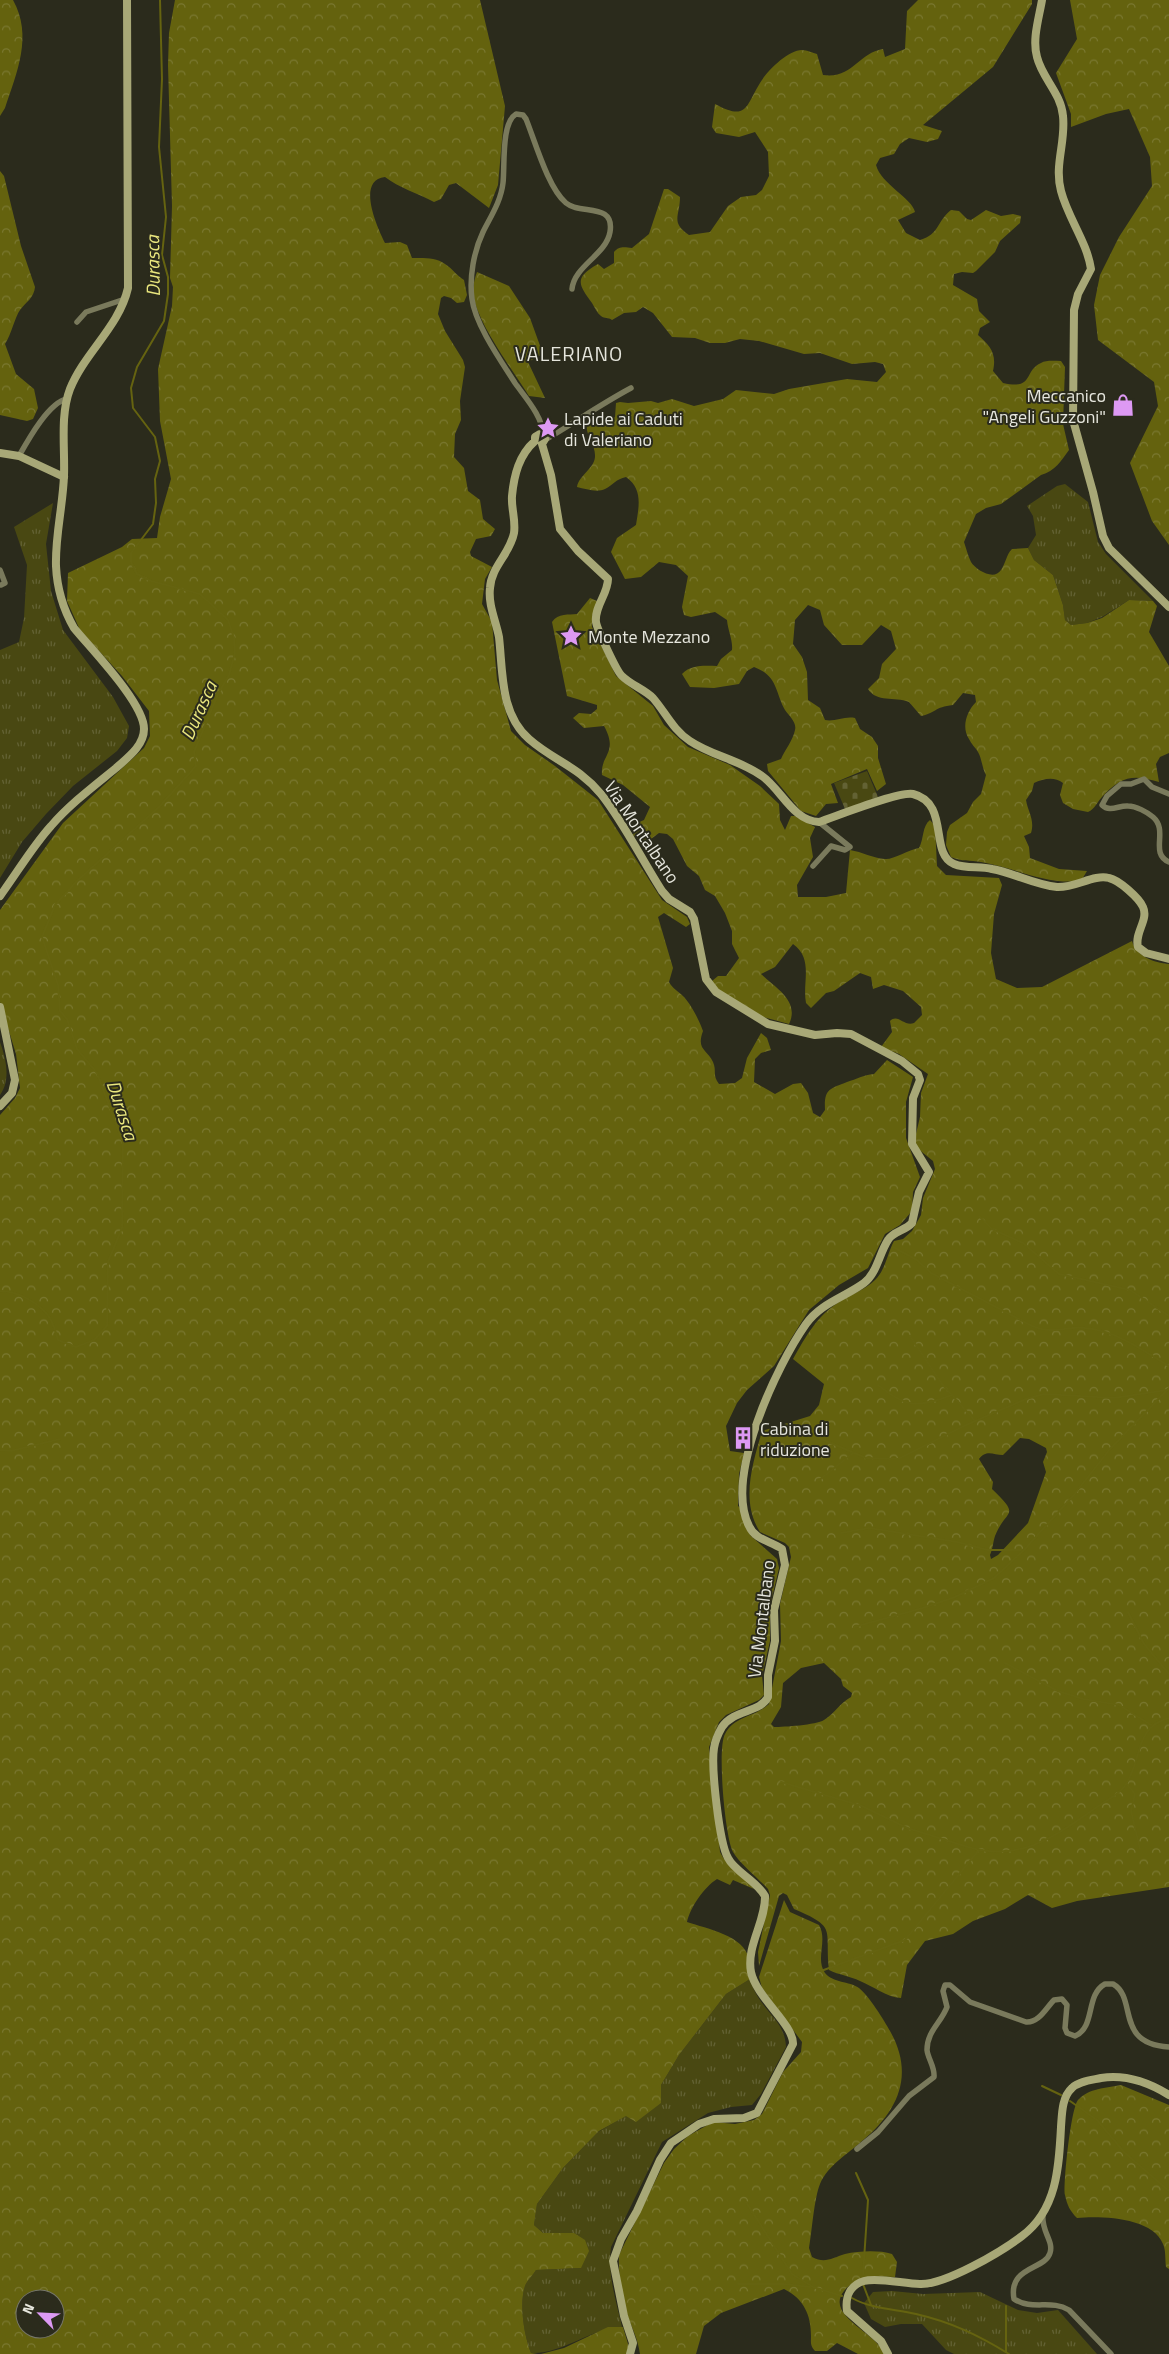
<svg xmlns="http://www.w3.org/2000/svg" width="1169" height="2354" font-family="'Titillium Web',sans-serif">
	<style>
		.grass { fill: url(#grass-tufts) }
		.forest { fill: url(#forest-crowns); fill-rule: evenodd }
		.cemetery { fill: url(#cemetery-stones) }
		.lines { fill: none; stroke-linecap: round; stroke-linejoin: round }
		.stream { stroke: #656310; stroke-width: 2 }
		.street { stroke: #7a7a5c; stroke-width: 5.5 }
		.secondary { stroke: #a8a877; stroke-width: 8 }
		.labels { text-anchor: middle; dominant-baseline: central; stroke-width: 4; stroke-linejoin: round; paint-order: stroke }
		.poi-label { font-size: 18px; fill: #e6e6dd; stroke: #2b2b1c; text-anchor: start }
		.street-label { font-size: 18px; fill: #e6e6dd; stroke: #2b2b1c }
		.water-label { font-size: 19px; font-style: italic; fill: #eae77e; stroke: #2b2b1c }
		.quarter-label { font-size: 20px; letter-spacing: 1px; fill: #e6e6dd; stroke: #2b2b1c }
	</style>
	<defs>
		<pattern id="grass-tufts" width="24" height="20" patternUnits="userSpaceOnUse" patternTransform="scale(1.25)"><rect width="24" height="20" fill="#494812"/><path d="M3 7l-1-3M5 7V3M7 7l1-3M15 17l-1-3M17 17v-4M19 17l1-3" fill="none" stroke="#636234"/></pattern>
		<pattern id="forest-crowns" width="20" height="18" patternUnits="userSpaceOnUse" patternTransform="scale(1.25)"><rect width="20" height="18" fill="#64620e"/><path d="M2 6a3 3 0 1 1 6 0M12 15a3 3 0 1 1 6 0" fill="none" stroke="#7a7831"/></pattern>
		<pattern id="cemetery-stones" width="16" height="16" patternUnits="userSpaceOnUse" patternTransform="scale(1.25)"><rect width="16" height="16" fill="#494812"/><path d="M2 7V4a2 2 0 0 1 4 0v3zM10 15v-3a2 2 0 0 1 4 0v3z" fill="#636234"/></pattern>
	</defs>
	<rect width="100%" height="100%" fill="#2b2b1c"/>
	<g class="grass">
		<path d="M1065,484L1088,502L1098,542L1106,554L1153,601L1129,600L1102,617L1087,623L1071,625L1065,620L1063,605L1053,575L1034,560L1028,548L1036,535L1033,516L1027,506L1057,486Z"/>
		<path d="M53,503L46,544L51,591L63,630L113,697L129,726L127,738L117,751L73,786L46,814L22,842L0,878V650L19,642L24,618L27,565L14,527Z"/>
		<path d="M0,1042C6,1059 11,1080 0,1095Z"/>
		<path d="M750,1979C752,1985 754,1991 758,1997C769,2015 785,2024 786,2047L761,2094L752,2105L731,2107L708,2113L662,2142L611,2247C607,2274 616,2300 622,2327C590,2328 564,2354 531,2353C524,2336 519,2304 525,2286C527,2281 533,2275 536,2270L581,2268L574,2233H543L534,2225L537,2204L563,2168L598,2132L627,2115L661,2085L679,2055L726,1994Z"/>
		<path d="M892,2291L923,2294L980,2292L1018,2310L1037,2313L1058,2310L1097,2354H954L946,2350L922,2324H901L885,2327L871,2319L864,2303L873,2292Z"/>
	</g>
	<g class="forest">
		<path d="M0,0H13C33,36 17,72 5,108L0,116Z"/>
		<path d="M175,0H480L505,106L498,185L489,208L456,183L449,185L441,199L434,202C417,193 399,188 385,177C356,180 377,227 385,243L400,242L407,245L412,258C423,258 436,257 445,264C453,269 457,276 464,280L467,295L464,302L457,303L451,298L444,296L441,298L438,314L445,331L463,360L465,367L460,401L461,420L455,434L454,457L464,468L468,491L480,500L483,519L495,529L491,536L476,539L470,552L471,556L492,567L485,579L482,604L492,622L497,680L511,731L525,745L555,766L598,800L662,900L687,917L690,924L686,927L664,913L658,917L673,968L669,982C673,989 678,991 683,996C691,1004 699,1020 703,1031C696,1050 707,1049 713,1062C717,1071 712,1075 719,1084L735,1083L742,1078L747,1058L761,1033L767,1038L771,1050L761,1053L755,1059L754,1082L775,1094L793,1084L801,1083L808,1093L813,1113L820,1117L825,1110C824,1089 829,1089 847,1082C857,1079 863,1075 874,1074L887,1060L913,1077L906,1102V1138L920,1177L913,1192L912,1211L900,1225L885,1234L868,1268L839,1285L809,1310L774,1366L747,1390L737,1403L726,1426L730,1451L744,1453L739,1474L738,1506L744,1511L746,1528L751,1536L777,1559L779,1568L770,1606V1641L762,1676L764,1695L759,1700L726,1715L719,1722L709,1747L720,1852C727,1868 743,1875 754,1889L733,1880L730,1885L717,1879C704,1887 690,1908 687,1922C707,1929 744,1935 749,1959C751,1965 750,1972 750,1979L726,1994L679,2055L661,2085V2103L636,2122L626,2116L599,2131L563,2168L537,2204L534,2225L543,2233H574L585,2240L589,2251L581,2268L536,2270C533,2275 527,2281 525,2286C519,2304 524,2336 531,2353L538,2354H0V1115L15,1098L20,1088L16,1054L0,1002V910L63,823L144,748L150,736L149,711L122,676L80,630L67,601L68,573L122,547L132,539L157,538L160,517L171,479L160,421L158,369L172,306L173,287L170,278L172,206L168,65L169,33ZM25,2299H55V2329H25Z"/>
		<path d="M918,0H1032V4L993,67L923,125L942,131L938,139L927,142L909,138L900,144L894,154L880,158L876,165C881,184 912,198 915,212L898,220L906,233L920,240C940,234 936,222 951,210L959,211L967,219L971,220L986,210L1001,216L1013,214L1021,216L1020,223L1000,241L995,252L976,271L973,273L962,272L954,274L953,285L977,299L979,311L990,322L980,328L978,335C990,346 997,353 993,371L1003,383C1035,390 1023,371 1041,363C1046,360 1054,361 1061,361L1065,367L1063,424L1069,450C1061,461 1055,471 1041,475L1001,504L986,508L976,514L964,542C966,548 968,556 971,562C976,570 994,581 1001,570C1006,563 1006,555 1012,549L1028,548L1034,560L1053,575L1063,605L1065,620L1071,625L1087,623L1102,618L1129,600L1153,601L1157,606L1149,632L1169,666V753L1160,757L1156,764L1159,782C1133,774 1121,776 1102,797C1097,802 1095,809 1088,812L1073,809L1063,803L1060,795L1063,783C1054,776 1043,779 1034,783L1032,791L1026,800C1028,812 1035,820 1031,833L1024,836L1029,847L1030,858L1059,869L1087,871L1081,881C1045,885 1016,868 981,862C970,860 962,862 951,857L946,845L947,832L950,825L967,813L973,802L981,794L986,775C982,768 982,759 978,752C976,748 971,744 969,739C961,727 967,711 976,702L975,695L963,693L953,705C934,707 936,713 921,716L909,702C894,696 877,703 868,689L879,678L882,664L896,649L891,631L881,625L862,645H842L824,625L820,610L808,605L795,620L793,644L802,657L807,672L808,700L820,708L825,720C835,722 844,716 855,718L860,729L872,737L878,746V758L886,784L877,791L867,769L831,784L838,803L826,804L816,816L801,811L768,771L767,764L781,759C785,750 793,740 795,730C797,722 789,716 785,710C775,692 778,676 754,667L747,671L739,684L714,688L690,687L682,674C692,664 705,666 717,666L721,659L732,650C733,640 728,631 727,620L715,612L691,617L684,615L682,607L688,576L676,565L659,562L641,577L625,579L611,552L617,538L636,525C639,506 643,489 626,477C616,479 613,485 605,489C597,493 586,489 577,487C579,475 594,469 595,457C596,444 584,434 587,422L604,425L615,417L616,403L620,402L628,403L651,401L658,403L672,399L694,406L723,399L736,390L774,394L789,389L847,379L877,382L886,372L883,364L875,362L852,364L820,353L804,354L759,341L740,339L725,343H710L695,338L672,337L653,313L643,307L636,312L624,313L612,320C608,317 605,319 601,316C597,313 595,308 592,303C579,285 573,278 598,264L604,269L614,263V252C619,246 624,247 632,248L649,234L664,189H668L680,197C680,216 670,222 689,235L710,232L728,206L741,197L756,195L762,190L769,176L768,152L755,132L739,137L716,133L712,127L715,104C748,122 746,105 760,83C767,71 788,50 802,50C807,50 813,53 817,54L823,75C853,79 858,53 883,49L885,57L905,49L907,11Z"/>
		<path d="M1070,0H1169V545L1152,521L1130,463L1158,406L1154,382L1098,340L1094,305L1100,275L1119,237L1152,186L1150,157L1129,109L1106,114L1071,127V114L1056,73L1077,39Z"/>
		<path d="M0,171L4,176L21,246L35,287C34,298 26,302 20,310C15,317 11,335 5,344L16,374L34,389L38,408L33,419L27,421L0,415Z"/>
		<path d="M477,272L509,286L530,318L543,354L528,362L545,398L529,396C512,369 481,328 474,299C472,290 474,280 477,272Z"/>
		<path d="M590,598L597,601L592,617V627L616,676L653,706L664,725L688,747L730,765L760,786L779,804L780,820L785,830L791,816H795L815,827L810,838L813,857L797,885L798,897H826L846,893L850,850C862,852 873,858 885,859C893,860 908,850 919,848C924,839 922,826 930,820L935,826L937,866L946,875L999,878L1002,885L994,914L991,953L996,979L1017,988L1042,987L1132,941C1136,956 1154,963 1169,964V1887L1077,1901L1052,1908L1028,1895L1005,1909L973,1921L953,1934L925,1941L907,1965L901,1998C886,1997 873,1986 860,1981C850,1976 839,1975 829,1970C824,1929 839,1928 794,1909L787,1895L783,1893L779,1896L759,1966L758,1952L770,1895L768,1889C758,1878 740,1864 733,1852C725,1837 717,1748 725,1734C734,1716 755,1717 769,1704L781,1641L780,1604L791,1557L789,1547L785,1543L760,1532C740,1501 753,1463 762,1431L810,1416L819,1405L824,1384L793,1359C806,1336 817,1316 839,1302C851,1294 865,1290 875,1280C886,1269 887,1254 894,1241L903,1239L912,1231L921,1215L923,1198L935,1169L933,1161L917,1148L915,1138L920,1117L921,1093L928,1074L899,1054L881,1047L892,1032L890,1021C898,1013 904,1027 914,1023L922,1015L921,1007L903,991L884,985L873,989L871,977L860,973L834,991L826,993L811,1008L806,1003C802,982 814,959 793,944L775,967L761,974C776,988 800,1001 789,1024L763,1017L718,991L712,981L718,976H726L739,958L732,944V931L725,913L715,896L705,890L699,876L687,866L673,839L667,834L659,833L647,842L639,840L633,835L637,823L644,820L650,807L623,785L602,775C600,755 619,753 604,726L584,728L573,718L579,713L591,714L597,709V705L567,696L552,622C558,613 569,615 577,614ZM1020,1438L1029,1439L1046,1448L1047,1452L1043,1462L1046,1472L1028,1523L998,1555L991,1559L990,1555C993,1548 993,1542 995,1536C1006,1508 1022,1518 992,1489L993,1482L979,1459C986,1449 994,1455 1003,1455ZM824,1663L841,1679L843,1686L852,1693L851,1697C840,1703 834,1714 824,1720C816,1725 784,1727 774,1727L771,1724L781,1707L783,1683L801,1668Z"/>
		<path d="M784,1900L790,1912L819,1925C828,1941 815,1958 825,1973C833,1983 849,1981 859,1988C869,1996 884,2020 890,2031C915,2075 898,2111 862,2141C848,2154 828,2165 820,2184C814,2199 812,2231 809,2248L812,2257C825,2264 832,2258 845,2254C859,2251 879,2250 892,2254L897,2262L895,2277C875,2277 858,2274 844,2291C824,2316 878,2333 884,2354H858L837,2343L827,2351H815C810,2345 811,2343 811,2336C811,2315 804,2299 784,2289L721,2313L704,2326L696,2354H640C638,2340 633,2330 628,2317C622,2298 618,2275 619,2255L664,2163L674,2149L688,2136L713,2122L735,2124L754,2120L762,2114L783,2072L801,2052L802,2042L762,1988L759,1977Z"/>
		<path d="M1121,2085L1169,2105V2269L1166,2267C1165,2260 1166,2250 1163,2244C1152,2217 1101,2216 1077,2218C1070,2211 1067,2205 1065,2195C1063,2183 1071,2108 1078,2100C1089,2088 1106,2088 1121,2085Z"/>
		<path d="M608,2327H623L631,2354H541L564,2348Z"/>
	</g>
	<path class="cemetery" d="M867,771L878,797L845,809L834,783Z"/>
	<g class="lines">
		<g class="stream">
			<path d="M979,1216L992,1229L1023,1243L1059,1274L1130,1290L1169,1316"/>
			<path d="M893,1247L917,1260L931,1273L1032,1326C1053,1335 1065,1326 1085,1328C1117,1331 1142,1350 1169,1366"/>
			<path d="M0,1291C18,1291 42,1304 51,1320C54,1326 56,1333 58,1340L76,1347L94,1340L107,1326L108,1262L122,1228L123,1143L97,1073L77,1049L67,1019L60,1011L58,985L42,937L55,905L78,880L159,807L196,766L194,752L218,694L229,675L235,653L234,638L228,620L200,594L151,581L137,574L131,562V553L153,524L156,503L155,479L160,461L155,437L133,408L131,388L137,367L164,321L168,294V277L162,255L166,217L159,147L162,79L160,0"/>
			<path d="M910,1336L942,1384L976,1422"/>
			<path d="M878,1385C906,1408 918,1408 952,1395"/>
			<path d="M812,1435L866,1458L898,1459L966,1425L1026,1399L1044,1394L1114,1398L1167,1390"/>
			<path d="M0,1450L11,1451L60,1439"/>
			<path d="M818,1481L853,1453"/>
			<path d="M841,1533L869,1528L957,1542L988,1550H1024"/>
			<path d="M1128,1612L1144,1644L1169,1674"/>
			<path d="M854,1627L923,1608L955,1597L994,1578L1024,1550L1073,1496L1110,1449L1169,1388"/>
			<path d="M1005,1663L1058,1691L1083,1699L1119,1705L1151,1725"/>
			<path d="M781,1782L862,1806L907,1828L968,1847C1023,1863 1058,1834 1100,1805C1108,1799 1118,1795 1124,1787C1143,1762 1133,1727 1169,1718"/>
			<path d="M1126,1783L1135,1794L1131,1811L1140,1849"/>
			<path d="M821,1971L905,1940L979,1850"/>
			<path d="M1042,2086L1061,2095"/>
			<path d="M1070,2101L1097,2120L1124,2152L1169,2191"/>
			<path d="M856,2173L868,2200L863,2275"/>
			<path d="M746,2202L792,2274L813,2287L842,2296"/>
			<path d="M738,2284H784L810,2287"/>
			<path d="M863,2284L871,2305"/>
			<path d="M852,2298C871,2309 895,2309 916,2314C951,2322 978,2335 1009,2354"/>
			<path d="M1006,2306V2352"/>
		</g>
		<g class="street">
			<path d="M77,322L86,312L125,299"/>
			<path d="M543,436C544,418 525,397 515,383C501,361 475,324 472,299C469,277 474,251 483,232C491,216 501,201 503,183C505,166 501,123 516,114L523,115L526,119C535,141 548,188 566,203C580,215 615,202 610,232C606,255 574,266 572,289"/>
			<path d="M545,440C574,423 601,404 631,388"/>
			<path d="M19,456C28,440 49,402 67,399"/>
			<path d="M0,570L5,583L1,585"/>
			<path d="M1169,794L1152,787L1144,779L1131,784H1121L1107,796L1102,805C1110,813 1119,805 1128,806C1136,806 1147,812 1153,817C1169,831 1149,853 1169,862"/>
			<path d="M813,866L831,846L845,850L850,847L819,822"/>
			<path d="M857,2149L878,2132L909,2096L934,2077C935,2067 928,2059 927,2050C927,2031 941,2023 947,2007L943,1991L945,1985H950L970,2002L1026,2022C1039,2023 1046,2008 1054,2000L1062,1999L1067,2005L1065,2028L1067,2033L1075,2036C1096,2027 1085,1995 1105,1984H1113C1138,1998 1114,2044 1169,2047"/>
			<path d="M1043,2215C1041,2231 1054,2241 1050,2253C1045,2270 1008,2266 1014,2299C1032,2311 1051,2299 1069,2310L1111,2354"/>
		</g>
		<g class="secondary">
			<path d="M1042,0C1039,18 1032,39 1037,57C1042,78 1061,93 1063,116C1066,142 1054,165 1061,191C1068,218 1087,242 1091,269L1078,294L1074,310L1073,420L1093,492L1103,536L1109,548L1169,607"/>
			<path d="M0,453L19,456L64,477"/>
			<path d="M0,896C17,873 32,847 51,826C70,804 94,786 116,768C127,758 144,746 144,729C144,703 91,649 74,628C63,609 57,588 56,566C55,536 63,506 64,475C65,448 60,415 70,389C85,352 119,327 128,288L127,0"/>
			<path d="M0,1007L15,1080L12,1093L0,1106"/>
			<path d="M630,2354L633,2343L624,2316L613,2261L621,2239L637,2211L660,2160L671,2143L699,2124L714,2119L744,2118L757,2113L793,2044C794,2025 756,1997 751,1972C746,1946 766,1921 765,1896C756,1880 735,1872 728,1858C719,1842 711,1767 714,1748C715,1741 718,1734 722,1727C734,1709 760,1713 768,1697V1675L775,1641L774,1610L785,1565L782,1549C771,1541 755,1540 749,1526C724,1477 777,1365 806,1324C821,1303 845,1297 864,1283C877,1273 879,1254 888,1240C893,1231 905,1231 912,1223L919,1192L929,1172L912,1144L913,1098L920,1080L918,1074L902,1061L851,1034L837,1033L815,1035L768,1024L716,992L706,979L694,919L690,912L669,899L662,891C642,860 624,823 601,794C578,766 554,761 529,739C500,714 503,672 499,637C496,621 488,605 490,588C491,567 510,554 514,533C516,520 511,508 512,496C514,475 519,455 535,441V437L540,434L545,439L542,444L551,475L560,529L578,551L608,579C608,594 594,607 596,622C597,629 617,672 622,676C631,685 644,689 653,698C666,713 673,730 690,741C712,756 740,760 762,776C781,789 793,821 819,822C837,816 899,791 913,794C950,803 929,854 954,864C966,869 980,866 992,869C1014,873 1035,885 1057,887C1075,888 1094,874 1109,878C1119,880 1139,898 1143,907C1149,920 1134,933 1138,947L1146,953L1169,959"/>
			<path d="M888,2354L881,2341L847,2311C845,2297 850,2285 864,2281C878,2277 905,2284 920,2284C945,2285 1001,2252 1022,2236C1057,2210 1059,2167 1061,2127C1062,2113 1062,2097 1072,2088C1079,2081 1092,2080 1101,2078C1126,2074 1148,2082 1169,2095"/>
		</g>
	</g>
	<defs>
		<symbol id="shop-bare" viewBox="-9 -9 18 18"><path d="M-5-2.5h2.3a2.7 3.5 0 0 1 5.4 0H5L5.5 6h-11ZM-1.5-2.5h3a1.5 2.3 0 0 0-3 0Z" fill="#dd99f3" stroke="#2b2b1c" stroke-width="2.5" paint-order="stroke"/></symbol>
		<symbol id="sight-bare" viewBox="-9 -9 18 18"><path d="M0-6L1.8-2.2L6-1.7L2.9 1.2L3.7 5.4L0 3.3L-3.7 5.4L-2.9 1.2L-6-1.7L-1.8-2.2Z" fill="#dd99f3" stroke="#2b2b1c" stroke-width="2.5" paint-order="stroke"/></symbol>
		<symbol id="building-bare" viewBox="-9 -9 18 18"><path d="M-4-6H4V6H1V3H-1V6H-4ZM-2.5-4.3h1.7v1.8h-1.7ZM.8-4.3h1.7v1.8H.8ZM-2.5-1h1.7V.8h-1.7ZM.8-1h1.7V.8H.8Z" fill="#dd99f3" stroke="#2b2b1c" stroke-width="2.5" paint-order="stroke"/></symbol>
	</defs>
	<g fill-rule="evenodd">
		<use href="#shop-bare" x="1107" y="389" width="32" height="32"/>
		<use href="#sight-bare" x="532" y="412" width="32" height="32"/>
		<use href="#sight-bare" x="555" y="620" width="32" height="32"/>
		<use href="#building-bare" x="727" y="1422" width="32" height="32"/>
	</g>
	<g class="labels">
		<g class="poi-label">
			<text x="1106" y="395" text-anchor="end">Meccanico<tspan x="1106" dy="21">"Angeli Guzzoni"</tspan></text>
			<text x="564" y="418">Lapide ai Caduti<tspan x="564" dy="21">di Valeriano</tspan></text>
			<text x="588" y="636">Monte Mezzano</text>
			<text x="760" y="1428">Cabina di<tspan x="760" dy="21">riduzione</tspan></text>
		</g>
		<g class="street-label">
			<text transform="translate(642 832) rotate(56)">Via Montalbano</text>
			<text transform="translate(761 1619) rotate(-83)">Via Montalbano</text>
		</g>
		<g class="water-label">
			<text transform="translate(152 266) rotate(-91)">Durasca</text>
			<text transform="translate(198 710) rotate(-66)">Durasca</text>
			<text transform="translate(123 1110) rotate(72)">Durasca</text>
		</g>
		<g class="quarter-label">
			<text x="569" y="353">VALERIANO</text>
		</g>
	</g>
	<g transform="translate(40 2314) rotate(294)"><circle r="24" fill="#2b2b1c" stroke="#767669"/>
	<path d="M0-4L9 19L0 12L-9 19Z" fill="#dd99f3"/>
	<text y="-8" font-size="14" font-weight="bold" text-anchor="middle" fill="#e6e6dd">N</text>
	</g>
</svg>
